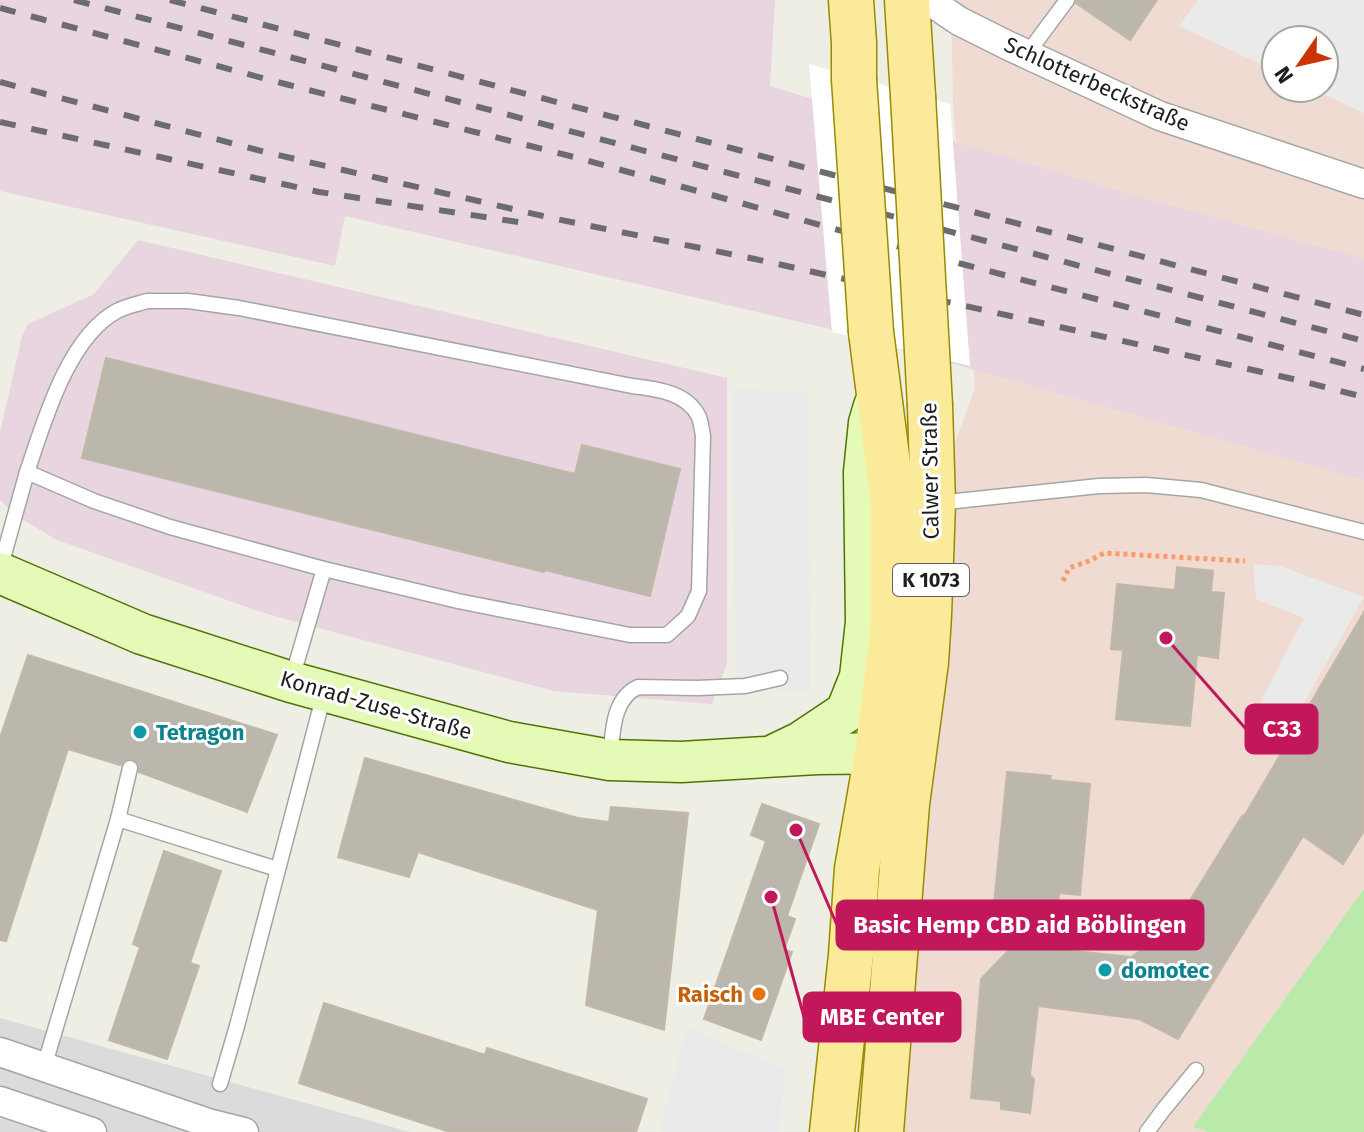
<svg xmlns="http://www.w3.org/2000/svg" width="1364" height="1132" font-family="'Fira Sans',sans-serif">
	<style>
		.residential { fill: #dcdbdb }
		.commercial { fill: #f0dbd2; fill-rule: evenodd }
		.industrial { fill: #e8d5e0 }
		.grass { fill: #b9eaa9 }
		.parking { fill: #eaeaea }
		.pier { fill: #fff }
		.building { fill: #bcb7ad; stroke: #c1b8a6; stroke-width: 2 }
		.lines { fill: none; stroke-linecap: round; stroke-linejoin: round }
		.lane-casing { stroke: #a5a5a5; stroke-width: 17 }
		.street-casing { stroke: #a5a5a5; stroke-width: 31 }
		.secondary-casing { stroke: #4d7504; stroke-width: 43 }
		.primary-casing { stroke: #978b00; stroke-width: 47 }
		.path { stroke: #fa9c69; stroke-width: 5; stroke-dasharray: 4 4; stroke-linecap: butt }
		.lane { stroke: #fff; stroke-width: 14 }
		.street { stroke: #fff; stroke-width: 28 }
		.secondary { stroke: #e6fab7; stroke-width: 40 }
		.primary { stroke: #fcea9b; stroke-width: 44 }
		.rail { stroke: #6c6c6c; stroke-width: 6; stroke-dasharray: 16 16; stroke-linecap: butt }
		.primary-bridge-casing { stroke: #978b00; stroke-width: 47; stroke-linecap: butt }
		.primary-bridge { stroke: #fcea9b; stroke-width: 44 }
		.culture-dot { fill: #0f9aa8; stroke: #fff; stroke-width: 3 }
		.food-dot { fill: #e8710a; stroke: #fff; stroke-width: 3 }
		.labels { text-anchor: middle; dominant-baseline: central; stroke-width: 6; stroke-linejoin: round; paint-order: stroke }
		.shield { fill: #fff; stroke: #626262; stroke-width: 2 }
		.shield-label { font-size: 20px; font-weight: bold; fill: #1e1e1e }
		.street-label { font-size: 22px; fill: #1e1e1e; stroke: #fff }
		.culture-label { font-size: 22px; font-weight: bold; fill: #0d838f; stroke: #fff; text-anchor: start }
		.food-label { font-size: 22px; font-weight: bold; fill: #c56008; stroke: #fff; text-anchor: end }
		.leader { fill: none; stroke: #c2185b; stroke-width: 3 }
		.callout-dot { fill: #c2185b; stroke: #fff; stroke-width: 3 }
		.callout { fill: #c2185b; stroke: #c2185b; stroke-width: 3 }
		.callout-label { font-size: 24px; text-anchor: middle; font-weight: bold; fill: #fff }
	</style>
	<rect width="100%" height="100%" fill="#efeee4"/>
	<path class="residential" d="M0,1018L410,1132H0Z"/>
	<path class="commercial" d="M951,0H1364V1132H881L933,503L975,388L953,105ZM1276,40H1324V88H1276Z"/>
	<g class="industrial">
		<path d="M0,0H775L770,86L1126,193L1364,259V480L830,329L345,216L335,266L0,191Z"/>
		<path d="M138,240L727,378V664L712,704L554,691L307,625L264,613L57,540L15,515L0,500V433L22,336L28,324L94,294Z"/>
	</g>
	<path class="grass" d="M1364,889V1132H1208L1193,1127Z"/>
	<g class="parking">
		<path d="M1198,0H1364V113L1311,88H1324V40H1276V71L1179,26Z"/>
		<path d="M732,390L808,391L810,692L736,687Z"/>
		<path d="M1253,564L1280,566L1364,597L1287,732L1251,720L1304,618L1256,599Z"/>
		<path d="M687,1028L785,1068L780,1132H659Z"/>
	</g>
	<path class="pier" d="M809,64L950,104L970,366L832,332Z"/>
	<g class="building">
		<path d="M1077,0H1157L1130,40L1076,3Z"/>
		<path d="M106,358L575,474L582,445L680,469L650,596L545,570L544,572L82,458Z"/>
		<path d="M1177,567L1213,571L1211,592L1224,593L1218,658L1197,655L1190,726L1116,719L1123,650L1111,649L1117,584L1175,590Z"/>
		<path d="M1364,612V831L1343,864L1303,836L1178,1039L1139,1019L1038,1006L1030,1075L1034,1079L1030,1113L1001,1109V1101L971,1098L981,979L1035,923L1002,919L1003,905L994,904L1007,772L1051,776L1050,780L1090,784L1080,895L1059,893L1055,949L1131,957L1173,928L1242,816L1245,815Z"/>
		<path d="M28,655L277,735L247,812L139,772V764L133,759H126L120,765L68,749L6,941L0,940V738Z"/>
		<path d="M365,758L578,818L609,822L611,807L688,813L664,1030L586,1005L598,910L418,852L409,877L338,857Z"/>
		<path d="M762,804L819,824L787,916L795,919L784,950L792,952L761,1040L704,1019L766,841L751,835Z"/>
		<path d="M164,851L221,871L190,963L199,966L167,1059L109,1040L140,947L133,944Z"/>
		<path d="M324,1003L485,1055L487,1048L647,1099L636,1132H450L299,1083Z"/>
	</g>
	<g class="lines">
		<defs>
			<g id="lane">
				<path d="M1027,54L1067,0"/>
				<path d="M147,301H188L239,308L632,386C656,389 687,392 699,417C701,423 702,430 703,436L699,591L688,616L667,635H630L458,601L324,569L170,527L94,501L27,472C44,422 68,337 117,311C126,306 138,304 147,301Z"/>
				<path d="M937,503L1099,486L1146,485L1201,490L1364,532"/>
				<path d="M0,569L27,472"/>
				<path d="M292,678L324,569"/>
				<path d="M610,758C613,733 612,699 638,687L697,688L745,686L780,678"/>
				<path d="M118,819L277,869"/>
				<path d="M44,1067L118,819L130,768"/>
				<path d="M220,1084L237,1026L324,694"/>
				<path d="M1147,1132L1164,1109L1196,1070"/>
			</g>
			<g id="street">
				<path d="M928,0L959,21L1009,46L1160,116L1364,184"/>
				<path d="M0,1052L208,1123L244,1132"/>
				<path d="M0,1101L92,1132"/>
			</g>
			<g id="secondary">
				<path d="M0,573L142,634L291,682L509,742L610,760L681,762L817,754L909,753"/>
				<path d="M776,754L801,742L846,712L860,677L866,622L864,472L869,423L874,406"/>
			</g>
			<g id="primary">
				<path d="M851,0L854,43V79"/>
				<path d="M907,0L913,96"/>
				<path d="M832,1132L851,955L857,869L877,754L893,626V503L871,332"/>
				<path d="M881,1132L907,804L926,662L929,615L933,503L930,406"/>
			</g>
		</defs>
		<use href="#lane" class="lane-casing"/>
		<use href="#street" class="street-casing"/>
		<use href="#secondary" class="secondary-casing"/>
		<use href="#primary" class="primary-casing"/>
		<path class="path" d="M1063,581L1069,568L1089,561L1104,553L1245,561"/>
		<use href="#lane" class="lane"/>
		<use href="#street" class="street"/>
		<use href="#secondary" class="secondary"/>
		<use href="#primary" class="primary"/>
		<g class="rail">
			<path d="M74,0L1364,341"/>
			<path d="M170,0L1364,315"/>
			<path d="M0,8L285,84L574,157L962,264L1364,369"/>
			<path d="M0,82L265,152L556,219L755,259L1293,379L1364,397"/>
			<path d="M0,122L319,192L531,224"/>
		</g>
		<defs>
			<g id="primary-bridge">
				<path d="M854,79L871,332"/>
				<path d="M913,96L930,406"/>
			</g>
		</defs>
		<use href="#primary-bridge" class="primary-bridge-casing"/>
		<use href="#primary-bridge" class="primary-bridge"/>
	</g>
	<g class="culture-dot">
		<circle cx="140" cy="732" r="8"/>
		<circle cx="1105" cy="970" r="8"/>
	</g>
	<circle class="food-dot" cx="759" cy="994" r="8"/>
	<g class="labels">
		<rect class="shield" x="893" y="564" width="76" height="32" rx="6"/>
		<g class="shield-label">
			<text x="931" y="580">K 1073</text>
		</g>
		<g class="street-label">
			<text transform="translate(1097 84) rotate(24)">Schlotterbeckstraße</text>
			<text transform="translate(930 471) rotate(-91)">Calwer Straße</text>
			<text transform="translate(376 705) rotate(16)">Konrad-Zuse-Straße</text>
		</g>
		<g class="culture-label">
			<text x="156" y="732">Tetragon</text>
			<text x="1121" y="970">domotec</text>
		</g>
		<g class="food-label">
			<text x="743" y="994">Raisch</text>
		</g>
	</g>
	<path class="leader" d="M1166 638L1246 729M796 830L837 925M771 897L804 1017"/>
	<g class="callout-dot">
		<circle cx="1166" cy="638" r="8"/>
		<circle cx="796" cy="830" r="8"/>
		<circle cx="771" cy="897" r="8"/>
	</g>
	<g class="callout">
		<rect x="1246" y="705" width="71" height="48" rx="8"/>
		<rect x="837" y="901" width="366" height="48" rx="8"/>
		<rect x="804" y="993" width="156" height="48" rx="8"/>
	</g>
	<g class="callout-label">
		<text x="1282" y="737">C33</text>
		<text x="1020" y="933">Basic Hemp CBD aid Böblingen</text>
		<text x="882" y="1025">MBE Center</text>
	</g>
	<g transform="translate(1300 64) rotate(236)"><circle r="38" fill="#ffffff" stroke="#a5a5a5" stroke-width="2"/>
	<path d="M0-6L14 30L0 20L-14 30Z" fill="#cb3300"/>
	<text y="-12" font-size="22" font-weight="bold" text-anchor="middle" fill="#1e1e1e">N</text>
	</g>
</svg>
